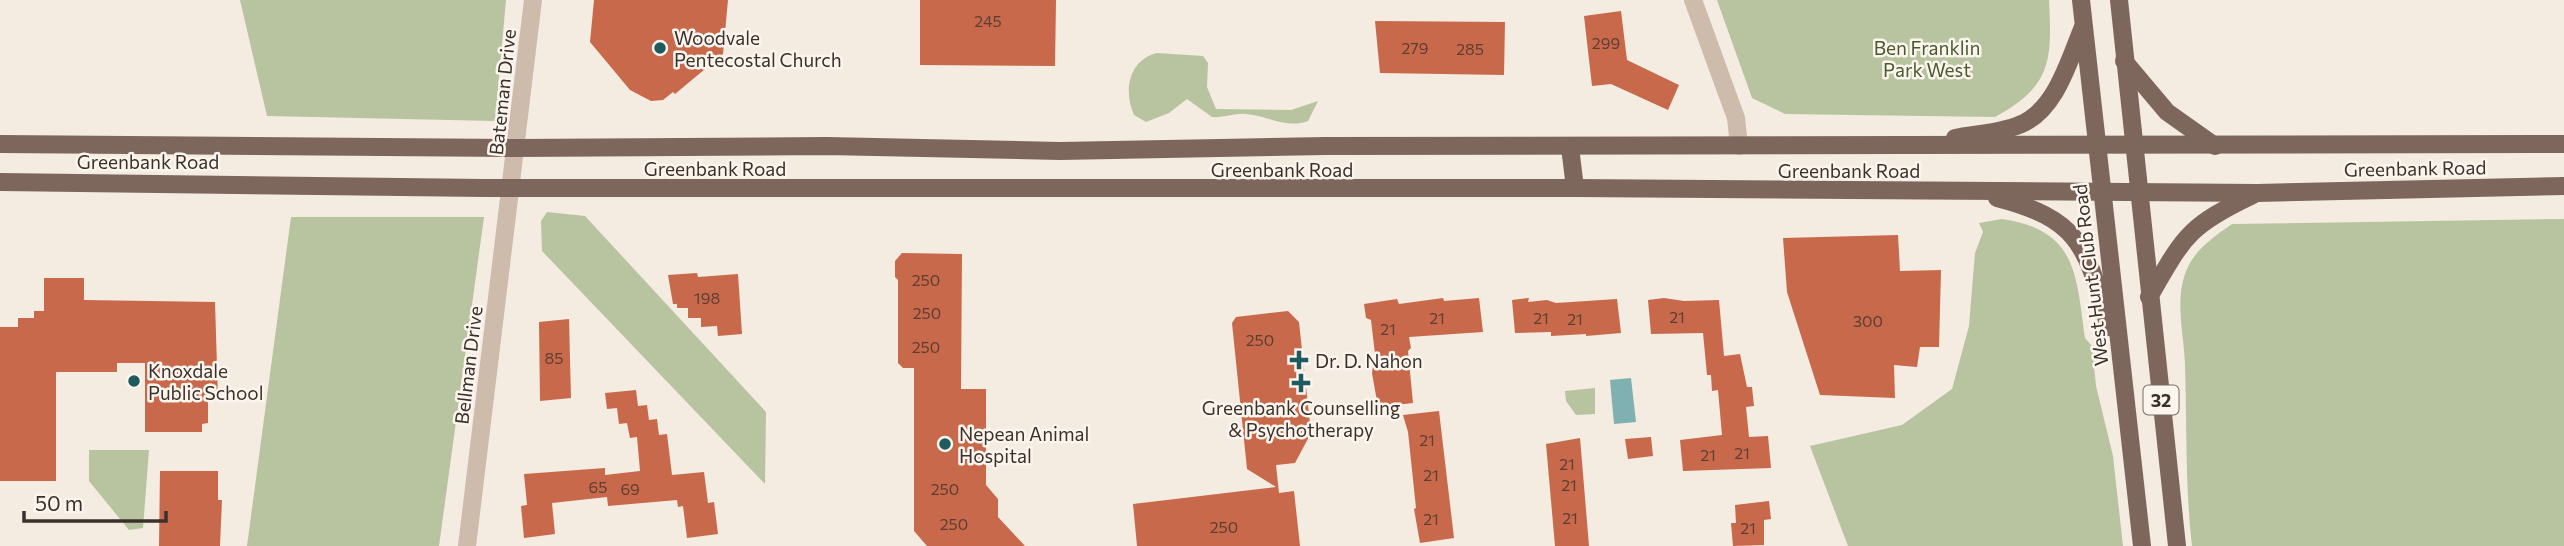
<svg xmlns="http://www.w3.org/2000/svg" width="2564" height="546" font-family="Commissioner,sans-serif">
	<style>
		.green { fill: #b8c4a0 }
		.water { fill: #7fb0b2 }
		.building { fill: #c8694b }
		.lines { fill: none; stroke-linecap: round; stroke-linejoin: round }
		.minor { stroke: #cdbbac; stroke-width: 18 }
		.major { stroke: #7d675c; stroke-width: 18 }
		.poi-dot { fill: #1f5a5e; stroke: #fbf5ee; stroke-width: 2.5 }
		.labels { text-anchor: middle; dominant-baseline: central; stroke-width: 5; stroke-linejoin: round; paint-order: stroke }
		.number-label { font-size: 16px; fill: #5e3e33 }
		.shield { fill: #fbf5ee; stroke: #756b66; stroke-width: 2 }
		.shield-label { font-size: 18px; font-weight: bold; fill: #3b302b }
		.poi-label { font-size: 19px; fill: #3b302b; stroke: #fbf5ee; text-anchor: start }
		.park-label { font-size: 19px; fill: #4a5a2e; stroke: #fbf5ee }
		.street-label { font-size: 19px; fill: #3b302b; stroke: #fbf5ee }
	</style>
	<rect width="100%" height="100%" fill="#f4ebe1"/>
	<g class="green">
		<path d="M240,0H506L495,121L267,116Z"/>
		<path d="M1717,0H2049C2052,60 2052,86 1995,117L1785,114L1752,98Z"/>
		<path d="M1157,53L1203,56L1208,63L1207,87L1216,109L1291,110L1318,101L1308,121C1286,129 1269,116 1246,114C1235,113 1224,118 1212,117L1187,99L1169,113L1146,122L1134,115C1123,90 1129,60 1157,53Z"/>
		<path d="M547,212L585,216L766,412L765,484L542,251L541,221Z"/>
		<path d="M291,217H484L439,546H247Z"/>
		<path d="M2002,219C2077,230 2076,274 2085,338L2092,346L2096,386L2113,456L2123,546H1848L1810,446L1902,425L1952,389L1969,326L1975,253L1983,232L1979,223Z"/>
		<path d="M2564,219V546H2192C2185,486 2187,425 2185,364C2184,335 2175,302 2185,274C2193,251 2212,238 2232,224Z"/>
		<path d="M1595,388V414L1576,415L1566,401L1565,391Z"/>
		<path d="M89,450H149L143,528L129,530L89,481Z"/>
	</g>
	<path class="water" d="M1631,378L1636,422L1614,424L1610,380Z"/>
	<g class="building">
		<path d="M594,0H728L723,54L675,94L673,92L663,100L651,101L630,90L590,42Z"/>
		<path d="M920,0H1056L1055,66L920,65Z"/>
		<path d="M1621,11L1627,60L1679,85L1668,110L1611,84L1592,86L1584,16Z"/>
		<path d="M1375,21L1505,22L1504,75L1380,73Z"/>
		<path d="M1898,235L1900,271L1941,270L1939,347H1920L1917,367L1894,365L1895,398L1820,395L1787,292L1783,238Z"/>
		<path d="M902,253L962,254L961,389H986V485L998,499V517L1025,546H927L914,531V368H903L898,363V280L895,277V261Z"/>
		<path d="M697,273L698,277L738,274L742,334L718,336L717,326L701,327V318H688V308H677V304H673L668,275Z"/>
		<path d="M44,278H84V300L215,302L218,399H208V423L202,424V432H145V363H117V372H56V481H0V327H18V318H34V311H44Z"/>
		<path d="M1443,298L1444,301L1479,298L1483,332L1409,337L1411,348L1408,351L1413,403L1378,407L1372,373L1375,354L1371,320L1366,318L1364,304L1397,299L1399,304Z"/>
		<path d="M1529,298L1528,302L1547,300L1556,303L1617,299L1621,333L1586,336V334L1551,336V332L1515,333L1512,300Z"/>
		<path d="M1664,298L1684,301L1719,300L1724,356L1740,354L1747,387H1752L1754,406L1746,407L1749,437L1768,436L1771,468L1683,471L1680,440L1722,435L1718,390L1712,391L1711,375H1707L1703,333L1651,334L1648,300Z"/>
		<path d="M1288,311L1299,322L1311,433L1295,463L1276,465L1279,493L1294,491L1300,546H1137L1133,504L1276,487L1247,469L1232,323L1236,317Z"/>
		<path d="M569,319L571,398L540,401L539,322Z"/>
		<path d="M636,390L638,406L647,405L649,420L657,419L659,435L667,434L672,475L704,472L708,503L714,502L718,534L687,538L683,506L678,507L677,500L608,506L607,497L552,503L555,534L524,538L521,506L527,505L524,474L605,468V475L640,471L637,437L630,438L627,423L619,424L617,408L607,409L605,393Z"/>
		<path d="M1439,411L1454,538L1420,543L1414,509L1416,508L1408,432L1403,415Z"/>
		<path d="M1651,437L1653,456L1628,459L1625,439Z"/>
		<path d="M1580,438L1589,546H1555L1546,444Z"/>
		<path d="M160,471H218V500H222L220,546H159Z"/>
		<path d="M1769,501L1771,519L1764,520V545L1733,546L1731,523H1736L1735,505Z"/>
	</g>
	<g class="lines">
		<g class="minor">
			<path d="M1693,0L1736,118L1739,146"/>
			<path d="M467,546L533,0"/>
		</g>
		<g class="major">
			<path d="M2081,0L2142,546"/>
			<path d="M2119,0L2177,546"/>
			<path d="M2124,61L2167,112L2215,146"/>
			<path d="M1955,138C1975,134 2000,133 2019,125C2056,111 2069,60 2083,27"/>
			<path d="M0,144L516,148L827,146L1060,151L1325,146L2564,144"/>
			<path d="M1570,147L1575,188"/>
			<path d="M0,182L484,188H1575L2257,193L2564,186"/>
			<path d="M1997,198C2083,220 2086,249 2109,327"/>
			<path d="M2149,297C2185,235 2187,227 2253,195"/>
		</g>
	</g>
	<g class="poi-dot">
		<circle cx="660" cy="48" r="7"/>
		<path d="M1295.5 349.5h7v7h7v7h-7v7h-7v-7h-7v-7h7z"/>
		<circle cx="134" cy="381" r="7"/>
		<path d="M1297.5 372.5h7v7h7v7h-7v7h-7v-7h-7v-7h7z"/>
		<circle cx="945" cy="444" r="7"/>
	</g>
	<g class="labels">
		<g class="number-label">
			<text x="988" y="20">245</text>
			<text x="1606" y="42">299</text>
			<text x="1415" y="47">279</text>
			<text x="1470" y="48">285</text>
			<text x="926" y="279">250</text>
			<text x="707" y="297">198</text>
			<text x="927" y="312">250</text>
			<text x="1677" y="316">21</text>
			<text x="1437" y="317">21</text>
			<text x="1541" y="317">21</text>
			<text x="1575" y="318">21</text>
			<text x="1868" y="320">300</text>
			<text x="1388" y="328">21</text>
			<text x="1260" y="339">250</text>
			<text x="926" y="346">250</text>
			<text x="554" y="357">85</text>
			<text x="1427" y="439">21</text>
			<text x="1742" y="452">21</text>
			<text x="1708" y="454">21</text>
			<text x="1567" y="463">21</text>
			<text x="1431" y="474">21</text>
			<text x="1569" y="484">21</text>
			<text x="598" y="486">65</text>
			<text x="630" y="488">69</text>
			<text x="945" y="488">250</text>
			<text x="1570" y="517">21</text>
			<text x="1431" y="518">21</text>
			<text x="954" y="523">250</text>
			<text x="1224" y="526">250</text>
			<text x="1748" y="527">21</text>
		</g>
		<rect class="shield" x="2143.5" y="385.5" width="35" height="29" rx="5"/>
		<g class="shield-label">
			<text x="2161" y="400">32</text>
		</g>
		<g class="poi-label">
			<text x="674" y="37">Woodvale<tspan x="674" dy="22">Pentecostal Church</tspan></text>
			<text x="1315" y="360">Dr. D. Nahon</text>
			<text x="148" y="370">Knoxdale<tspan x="148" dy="22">Public School</tspan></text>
			<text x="1301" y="407" text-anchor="middle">Greenbank Counselling<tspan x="1301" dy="22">&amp; Psychotherapy</tspan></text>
			<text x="959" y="433">Nepean Animal<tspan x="959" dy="22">Hospital</tspan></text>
		</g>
		<g class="park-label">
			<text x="1927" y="47">Ben Franklin<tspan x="1927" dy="22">Park West</tspan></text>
		</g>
		<g class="street-label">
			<text transform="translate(502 92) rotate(-84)">Bateman Drive</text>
			<text x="148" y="161">Greenbank Road</text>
			<text x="715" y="168">Greenbank Road</text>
			<text transform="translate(2415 168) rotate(-1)">Greenbank Road</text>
			<text x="1282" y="169">Greenbank Road</text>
			<text x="1849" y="170">Greenbank Road</text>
			<text transform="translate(2090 275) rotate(-97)">West Hunt Club Road</text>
			<text transform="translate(468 365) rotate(-83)">Bellman Drive</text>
		</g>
	</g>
	<path d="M24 511v10h142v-10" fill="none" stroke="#3b302b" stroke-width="3.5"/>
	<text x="35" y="511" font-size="21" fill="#3b302b" stroke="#fbf5ee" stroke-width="5" paint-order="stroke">50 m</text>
</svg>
